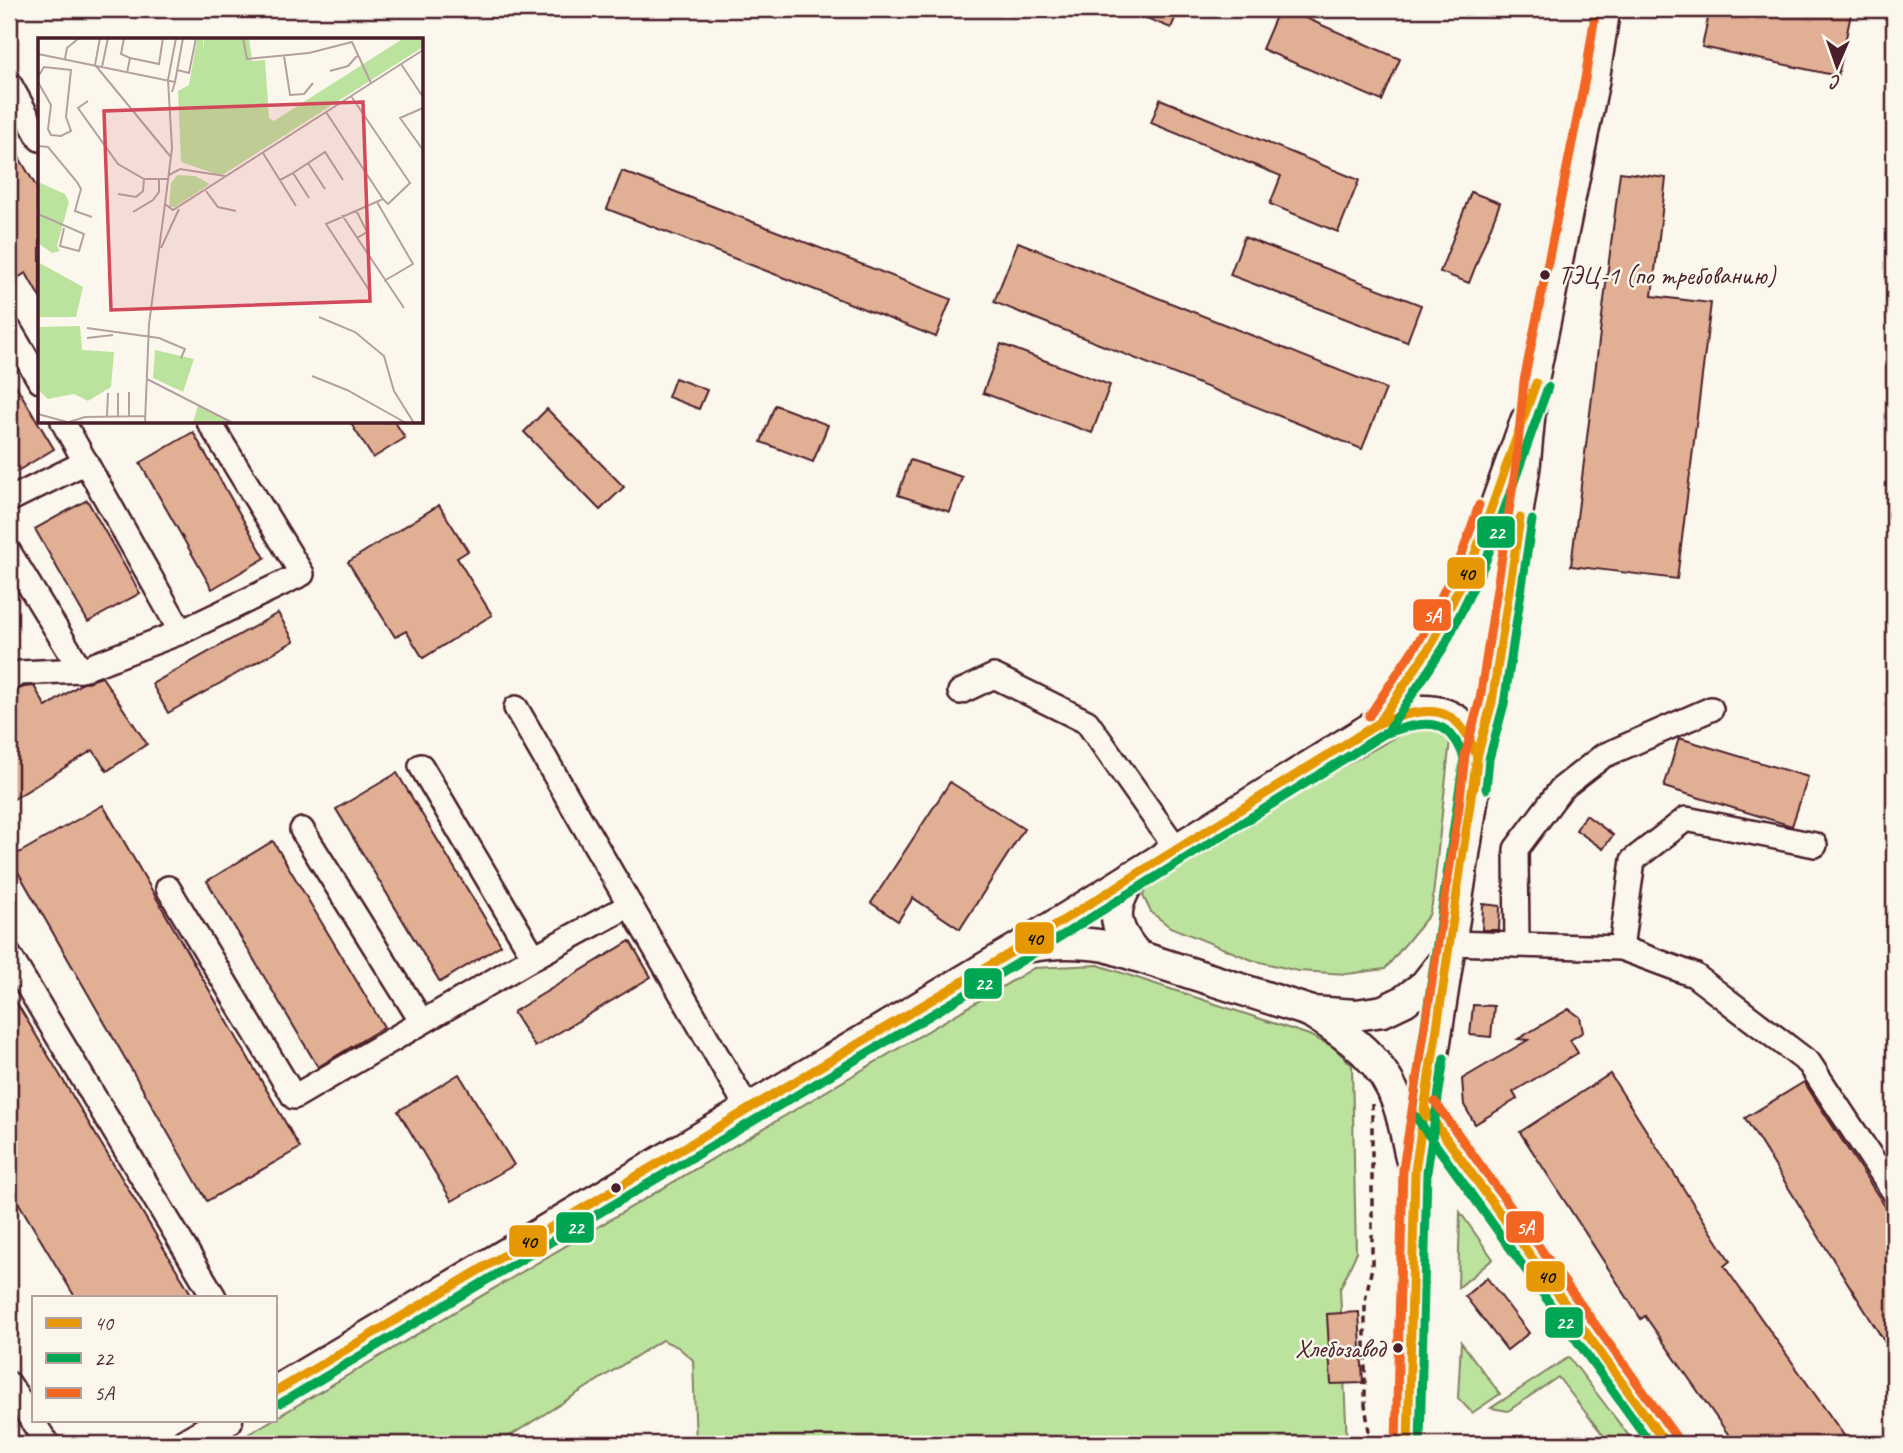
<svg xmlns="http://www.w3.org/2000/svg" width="1903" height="1453" font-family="Caveat,sans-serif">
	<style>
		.green { fill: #bce39e; stroke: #838164; stroke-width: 2 }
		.building { fill: #e1b094; stroke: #4a1f2b; stroke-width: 2 }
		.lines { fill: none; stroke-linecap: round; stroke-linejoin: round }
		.minor-casing { stroke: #4a1f2b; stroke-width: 28 }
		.major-casing { stroke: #4a1f2b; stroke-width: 35 }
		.path { stroke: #4a1f2b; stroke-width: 3.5; stroke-dasharray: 7 5; stroke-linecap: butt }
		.minor { stroke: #fbf7ec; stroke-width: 23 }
		.major { stroke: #fbf7ec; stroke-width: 30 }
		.bus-1-casing { stroke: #fbf7ec; stroke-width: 14 }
		.bus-2-casing { stroke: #fbf7ec; stroke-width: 14 }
		.bus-3-casing { stroke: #fbf7ec; stroke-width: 14 }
		.bus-1 { stroke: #e69804; stroke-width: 9 }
		.bus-2 { stroke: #00a651; stroke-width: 9 }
		.bus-3 { stroke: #f26522; stroke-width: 9 }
		.bus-dot { fill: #4a1f2b; stroke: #fbf7ec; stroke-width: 2.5 }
		.labels { text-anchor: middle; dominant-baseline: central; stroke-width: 5; stroke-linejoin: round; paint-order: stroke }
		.bus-label { font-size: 26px; fill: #4a1f2b; stroke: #fbf7ec; text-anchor: start }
		.inset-road { fill: none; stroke: #b4a19f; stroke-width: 2 }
		.view { fill: #d1495b; fill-opacity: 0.15; stroke: #d1495b; stroke-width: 3.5 }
		.inset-edge { fill: none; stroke: #4a1f2b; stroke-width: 3.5 }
		.line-badge { stroke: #fbf7ec; stroke-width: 2.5 }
		.badge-label { font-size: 19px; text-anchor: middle; font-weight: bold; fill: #fff }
		.pale-badge-label { font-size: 19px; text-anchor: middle; font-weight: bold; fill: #111 }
	</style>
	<rect width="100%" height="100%" fill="#fbf7ec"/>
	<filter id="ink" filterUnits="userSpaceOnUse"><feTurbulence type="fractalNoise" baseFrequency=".0143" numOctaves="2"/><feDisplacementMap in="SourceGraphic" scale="14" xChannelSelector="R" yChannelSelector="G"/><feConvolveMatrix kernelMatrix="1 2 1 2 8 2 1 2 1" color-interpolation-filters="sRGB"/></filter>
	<g filter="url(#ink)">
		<g class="green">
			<path d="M1424,728L1440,730L1450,740L1432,905L1429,915L1385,969L1347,974L1298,971L1252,960L1170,927L1151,912L1143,896L1152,874L1405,732Z"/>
			<path d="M1098,965L1309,1035L1332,1046L1352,1065L1356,1254L1340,1289L1347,1444H696L693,1360L678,1347L662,1340L497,1444H232L1034,968Z"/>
			<path d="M1460,1212L1493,1259L1458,1288Z"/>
			<path d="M1461,1342L1500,1394L1472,1413L1458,1398Z"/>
			<path d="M1569,1357L1635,1444H1610L1558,1377L1508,1411L1491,1408Z"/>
		</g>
		<g class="building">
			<path d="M1124,9H1179L1171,28Z"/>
			<path d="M1279,9H1285L1400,59L1382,101L1262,49Z"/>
			<path d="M1710,9H1852L1838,76L1702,47Z"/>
			<path d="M1160,99L1359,180L1338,232L1270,204L1281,176L1151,123Z"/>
			<path d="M9,140L40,193V298L26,273L9,283Z"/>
			<path d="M622,171L951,299L936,337L607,209Z"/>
			<path d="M1620,172L1666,178L1652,296L1711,303L1677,579L1571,566Z"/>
			<path d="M1471,192L1500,203L1469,283L1440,272Z"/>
			<path d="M1244,237L1421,305L1407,342L1230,275Z"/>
			<path d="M1018,242L1386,389L1362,449L994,302Z"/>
			<path d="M1001,344L1110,385L1092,433L983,393Z"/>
			<path d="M9,374L54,449L9,476Z"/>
			<path d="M675,378L707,390L699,409L668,397Z"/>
			<path d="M775,405L828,425L813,462L761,442Z"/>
			<path d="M547,409L624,487L600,510L524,432Z"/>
			<path d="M350,422H395L405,438L373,458Z"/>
			<path d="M193,432L265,558L212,589L140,463Z"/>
			<path d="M910,460L962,477L950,512L898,495Z"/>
			<path d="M87,500L140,593L88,622L35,529Z"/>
			<path d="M439,505L468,551L457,558L492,615L423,658L406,631L395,637L348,562Z"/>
			<path d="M278,613L294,641L168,713L152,684Z"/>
			<path d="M102,677L147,744L107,771L93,750L9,802V693L24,687L34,686L46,707L81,684Z"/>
			<path d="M1679,738L1808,777L1792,826L1664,787Z"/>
			<path d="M397,773L501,945L440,982L336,809Z"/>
			<path d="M950,782L1024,829L960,929L913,898L898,921L871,903Z"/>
			<path d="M103,805L300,1148L207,1201L10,858Z"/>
			<path d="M1586,815L1613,835L1603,849L1576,830Z"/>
			<path d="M273,841L384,1027L318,1067L207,881Z"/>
			<path d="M1483,904L1500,906L1499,930H1482Z"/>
			<path d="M630,941L651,977L535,1047L513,1012Z"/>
			<path d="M9,990L193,1297H75L9,1187Z"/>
			<path d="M1473,1005L1494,1006L1491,1037L1470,1035Z"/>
			<path d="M1569,1009L1580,1017L1583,1032L1570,1040L1578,1053L1513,1092L1517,1099L1475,1124L1464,1105L1462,1079L1528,1040L1518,1039Z"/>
			<path d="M459,1074L514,1165L452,1201L398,1111Z"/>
			<path d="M1610,1074L1730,1261L1724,1266L1850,1444H1735L1645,1316L1641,1319L1520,1132Z"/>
			<path d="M1804,1082L1894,1220V1357L1745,1118Z"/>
			<path d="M1487,1278L1529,1333L1507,1350L1465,1296Z"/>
			<path d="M1359,1312L1363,1383L1331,1384L1327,1314Z"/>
		</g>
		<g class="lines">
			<defs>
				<g id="minor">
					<path d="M9,83L40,139"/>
					<path d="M9,329L40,381"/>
					<path d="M63,422L181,632"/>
					<path d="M9,500L86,462"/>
					<path d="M9,552L81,670"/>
					<path d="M9,679L20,673L81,670L181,632L302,574L209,422"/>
					<path d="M960,692L994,676L1087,722L1176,848"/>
					<path d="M516,708L748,1109"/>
					<path d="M1379,723L1433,642L1473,559L1523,419"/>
					<path d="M1477,757L1492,702L1528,467L1536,383L1597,81L1608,9"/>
					<path d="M421,766L534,957L630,905"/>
					<path d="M302,830L422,1022"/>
					<path d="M168,888L294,1097L534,957"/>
					<path d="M1450,943L1621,948L1694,975L1809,1063L1894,1192"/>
					<path d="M1517,945L1516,849L1561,789L1603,756L1711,709"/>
					<path d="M1621,948L1633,860L1686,819L1815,845"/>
					<path d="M9,955L214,1297"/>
					<path d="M9,1384L47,1444"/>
				</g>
				<g id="major">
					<path d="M1133,876C1111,907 1111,925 1136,954"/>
					<path d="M1027,947C1055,941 1079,942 1106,946L1312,1012L1356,1015L1383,1011L1404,1001L1425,985L1446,958"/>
					<path d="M1314,1014C1350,1037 1384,1061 1398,1104C1404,1121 1407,1140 1411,1158"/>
					<path d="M1425,1109L1666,1444"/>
					<path d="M275,1392L1017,949L1379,723C1393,718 1407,712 1422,711C1451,710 1477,729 1477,760C1477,776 1473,793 1471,809L1415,1171L1408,1444"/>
					<path d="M186,1444L227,1420"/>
				</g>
			</defs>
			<use href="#minor" class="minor-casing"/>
			<use href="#major" class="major-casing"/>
			<path class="path" d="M1371,1444L1365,1405V1301L1372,1267V1104"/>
			<use href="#minor" class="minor"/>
			<use href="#major" class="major"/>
			<defs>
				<g id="bus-1">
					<path d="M1355,738L1379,723L1433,642L1473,559L1536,383"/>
					<path d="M1474,788L1477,757L1492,702L1520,518"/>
					<path d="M1425,1109L1666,1444"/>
					<path d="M275,1392L1017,949L1379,723C1428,706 1458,701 1477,757L1425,1109"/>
					<path d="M1408,1444L1415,1171L1432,1056"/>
				</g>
				<g id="bus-2">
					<path d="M1361,748L1388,731L1444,647L1485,563L1548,387"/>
					<path d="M1486,789L1489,759L1504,704L1532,520"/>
					<path d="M1415,1116L1651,1444"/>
					<path d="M281,1403L1023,960L1384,734C1422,721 1449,714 1464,758L1413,1107"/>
					<path d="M1420,1444L1427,1172L1444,1058"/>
				</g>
				<g id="bus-3">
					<path d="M1369,716L1422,636L1462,554L1479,505"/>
					<path d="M1435,1102L1676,1437"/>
					<path d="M1396,1444L1403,1169L1459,807L1465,755L1480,699L1516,465L1524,381L1585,79L1596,9"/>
				</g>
			</defs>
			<use href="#bus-1" class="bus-1-casing"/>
			<use href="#bus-2" class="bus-2-casing"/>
			<use href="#bus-3" class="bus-3-casing"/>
			<use href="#bus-1" class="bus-1"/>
			<use href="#bus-2" class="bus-2"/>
			<use href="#bus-3" class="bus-3"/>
		</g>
	</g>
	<g class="bus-dot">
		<circle cx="1545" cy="275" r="6"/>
		<circle cx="616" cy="1188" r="6"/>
		<circle cx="1398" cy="1348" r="6"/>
	</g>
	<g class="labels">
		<g class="bus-label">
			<text x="1558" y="275">ТЭЦ-1 (по требованию)</text>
			<text x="1385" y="1348" text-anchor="end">Хлебозавод</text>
		</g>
	</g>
	<g transform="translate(38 38)">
		<rect width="385" height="385" fill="#fbf7ec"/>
		<path d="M165,0V14L166,0H211L214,23L227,22L231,80L236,83L366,0H385V9L186,136H178L143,124L140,53L151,47L159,1ZM139,137L157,138L172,146L137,169H131L133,145ZM0,144L27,156L31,164L19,208L22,213L14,215L0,205ZM0,224L45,249L38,279H0ZM42,288L44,312L76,314L73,349L50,363L36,356L10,361L0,352V289ZM117,312L156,321L145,354L115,340ZM160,367L189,383L190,385H155Z" fill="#bce39e"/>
		<path class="inset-road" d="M86,0L83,16L92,20M205,0L209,21L271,15L314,4L333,45M0,16L137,44L134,54M246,18L252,57L266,56L275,45M27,21L29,10L41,0M363,26L385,59M57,27L62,0M58,28L132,118M64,29L70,0M139,32L151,35L158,0M292,33L310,28L319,18M89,35L92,20L121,26L125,0M0,39L6,29L33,32L28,79L33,93L23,98L13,97L10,91L13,67L0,44M130,42L138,0M130,42L134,110L127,166L135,172L385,12M137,44L145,0M313,58L372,145L350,166L345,161L288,186L333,255M50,63L40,70L80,126L106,141H130M385,70L362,80L385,112M288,74L345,161M0,108L10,109L39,144L43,151L37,173L54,179M225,115L258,168M270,125L287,151M255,135L287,114L305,142M131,137L142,131L187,138M242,142L255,135L271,160M168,153L180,169L198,173M80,156L98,159L105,153L106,141M339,164L375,226L346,243M318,172L329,194L319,200M95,174L115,162L121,154V141M0,176L46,196L41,213L22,208L26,190M304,177L366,270M123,210L141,171M281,279L317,294L346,318L356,353L376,385M49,290L121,300L147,311L143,320M49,300L75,297M274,338L309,352L368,385M109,341L195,385M0,376L29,384M69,378L70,355M80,378V355M91,378V354M28,385L47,379L107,378M107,385L111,286L127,166"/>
		<path class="view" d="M325,64L332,263L73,272L66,73Z"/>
		<rect width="385" height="385" class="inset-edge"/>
	</g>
	<g class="line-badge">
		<rect x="1476" y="515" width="40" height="34" rx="7" fill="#00a651"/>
		<rect x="1446" y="556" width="40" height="34" rx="7" fill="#e69804"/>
		<rect x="1412" y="598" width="40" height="34" rx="7" fill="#f26522"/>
		<rect x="1014" y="921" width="41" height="34" rx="7" fill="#e69804"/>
		<rect x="963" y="967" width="40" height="33" rx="7" fill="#00a651"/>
		<rect x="1505" y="1210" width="40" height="34" rx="7" fill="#f26522"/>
		<rect x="555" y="1211" width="40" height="33" rx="7" fill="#00a651"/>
		<rect x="508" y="1224" width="40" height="34" rx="7" fill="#e69804"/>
		<rect x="1525" y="1260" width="41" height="33" rx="7" fill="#e69804"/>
		<rect x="1544" y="1306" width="40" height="33" rx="7" fill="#00a651"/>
	</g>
	<g class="badge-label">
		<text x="1496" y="539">22</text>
		<text x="1432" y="622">5А</text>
		<text x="983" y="990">22</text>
		<text x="1525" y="1234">5А</text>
		<text x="575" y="1234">22</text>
		<text x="1564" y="1329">22</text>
	</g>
	<g class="pale-badge-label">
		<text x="1466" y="580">40</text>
		<text x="1034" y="945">40</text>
		<text x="528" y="1248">40</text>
		<text x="1546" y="1283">40</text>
	</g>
	<rect width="1903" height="1453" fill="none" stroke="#fbf7ec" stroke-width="35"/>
	<rect x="18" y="18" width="1868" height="1418" fill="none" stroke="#4a1f2b" stroke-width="2.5" filter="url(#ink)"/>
	<rect x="32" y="1296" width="245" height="126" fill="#fbf7ec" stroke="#b4a19f" stroke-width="2"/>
	<rect x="46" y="1318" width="35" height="10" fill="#e69804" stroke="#b4a19f" stroke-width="2"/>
	<text x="94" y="1330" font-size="21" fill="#4a1f2b">40</text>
	<rect x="46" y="1353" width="35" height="10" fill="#00a651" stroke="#b4a19f" stroke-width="2"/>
	<text x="94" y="1366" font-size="21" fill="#4a1f2b">22</text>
	<rect x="46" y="1388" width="35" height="10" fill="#f26522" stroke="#b4a19f" stroke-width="2"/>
	<text x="94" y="1400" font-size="21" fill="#4a1f2b">5А</text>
	<g transform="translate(1837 66) rotate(182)" stroke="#fbf7ec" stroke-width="5" paint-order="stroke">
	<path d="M0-5L12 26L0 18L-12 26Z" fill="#4a1f2b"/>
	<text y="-10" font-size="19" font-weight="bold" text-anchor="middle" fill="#4a1f2b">С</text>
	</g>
</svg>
